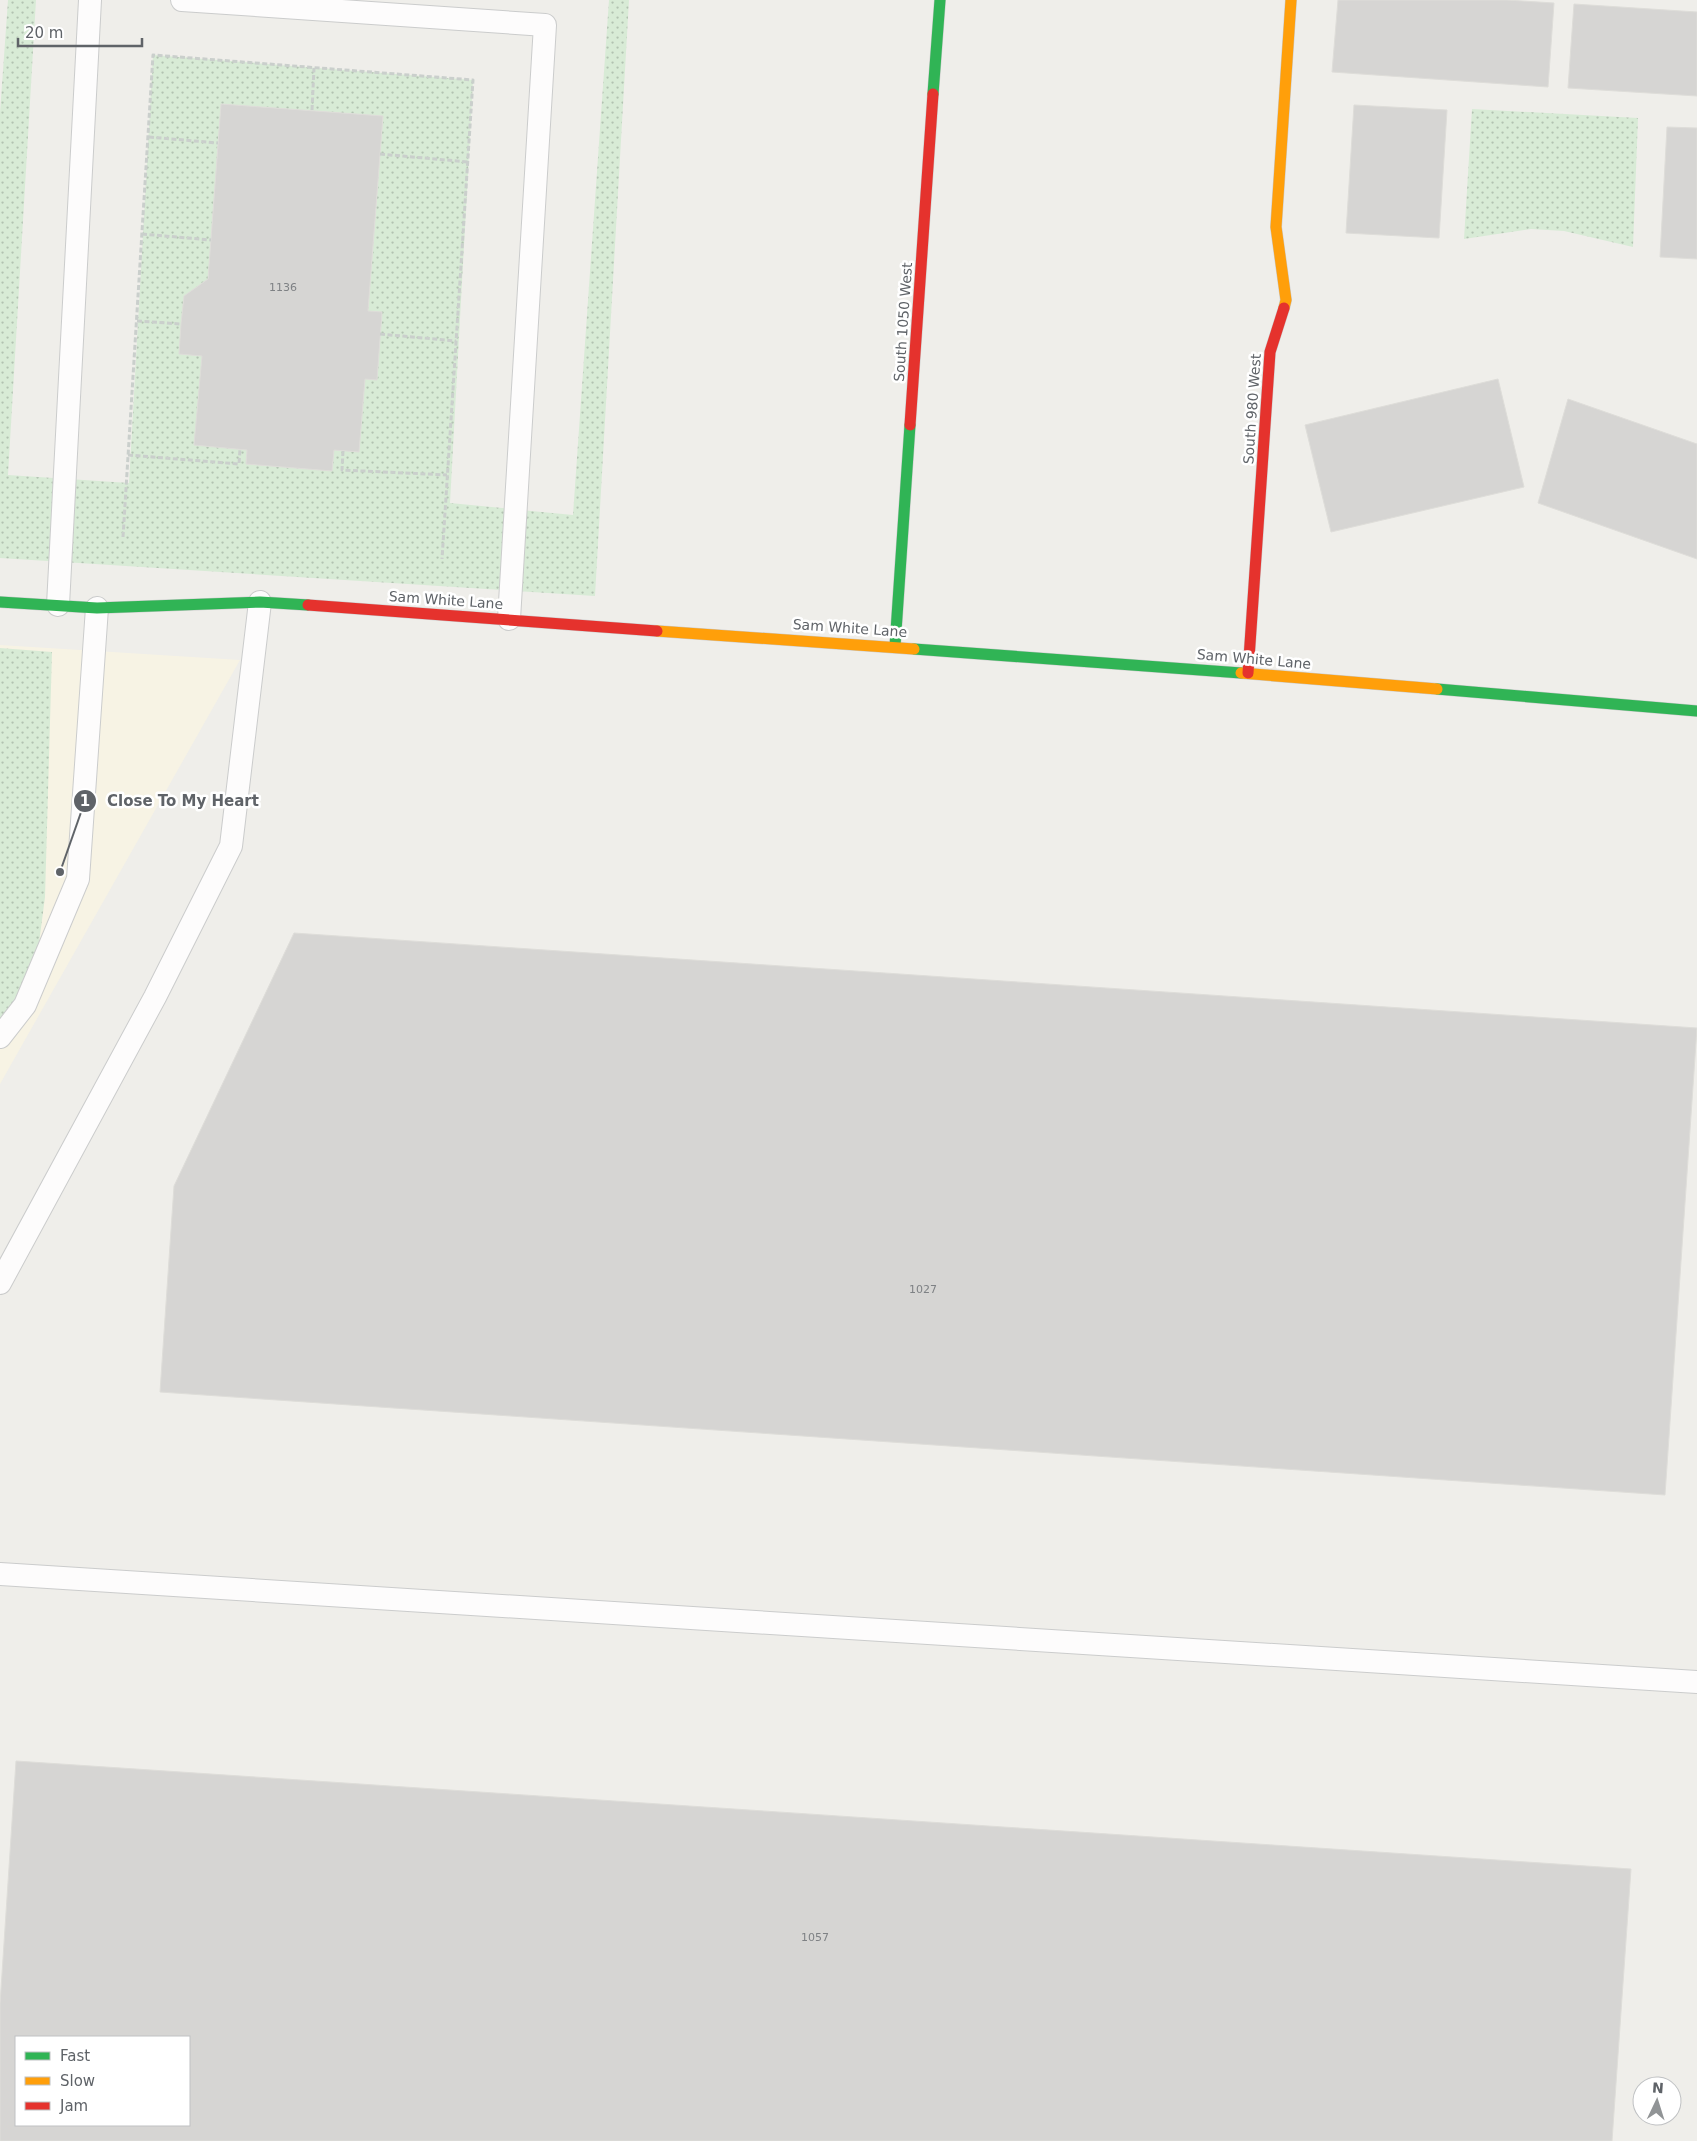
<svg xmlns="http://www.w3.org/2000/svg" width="1697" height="2141" font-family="'DejaVu Sans',sans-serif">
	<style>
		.commercial { fill: #f7f3e4 }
		.grass { fill: url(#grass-dots); fill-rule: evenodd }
		.building { fill: #d6d5d3; stroke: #deddd9; fill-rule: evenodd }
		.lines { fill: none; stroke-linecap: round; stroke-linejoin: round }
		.lane-casing { stroke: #cbcccc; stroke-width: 24 }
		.fast-casing { stroke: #cacacb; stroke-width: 12 }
		.slow-casing { stroke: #cacacb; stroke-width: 12 }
		.jam-casing { stroke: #cacacb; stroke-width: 12 }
		.path { stroke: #cacfcc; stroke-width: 3; stroke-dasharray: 5 2.5; stroke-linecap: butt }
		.lane { stroke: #fdfcfc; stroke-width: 22 }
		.fast { stroke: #30b455; stroke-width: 11 }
		.slow { stroke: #ff9f0a; stroke-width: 11 }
		.jam { stroke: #e5322d; stroke-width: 11 }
		.labels { text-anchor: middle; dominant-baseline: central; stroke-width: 5; stroke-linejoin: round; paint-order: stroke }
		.number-label { font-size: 11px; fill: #7e8184 }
		.street-label { font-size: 14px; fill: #5f6368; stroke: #fff }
		.leader { fill: none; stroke: #5f6368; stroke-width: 2 }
		.callout-dot { fill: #5f6368; stroke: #fff; stroke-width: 2 }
		.mark-label { font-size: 15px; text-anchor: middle; font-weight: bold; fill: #fff }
		.callout-label { font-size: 15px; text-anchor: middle; font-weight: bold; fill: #5f6368; stroke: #fff; stroke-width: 5; stroke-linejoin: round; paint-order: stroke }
	</style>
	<defs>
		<pattern id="grass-dots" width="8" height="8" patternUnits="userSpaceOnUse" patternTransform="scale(1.25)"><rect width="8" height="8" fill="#d8ebd6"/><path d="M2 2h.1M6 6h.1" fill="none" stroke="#b2c2b1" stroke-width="1.8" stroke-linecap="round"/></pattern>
	</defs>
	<rect width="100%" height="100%" fill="#efeeea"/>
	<path class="commercial" d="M0,645L240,660L0,1084Z"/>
	<g class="grass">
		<path d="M8,0H36L8,475L129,483L153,55L473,80L450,503L573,515L609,0H629L595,596L0,558V113ZM221,104L383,116L368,311L382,313L377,380L365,379L359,452L334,450L332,471L246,464L247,450L195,445L202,356L179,354L184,296L208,279Z"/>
		<path d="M1472,109L1638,118L1633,247L1564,231L1531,229L1464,239Z"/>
		<path d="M0,648L52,652L45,897L33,989L0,1038Z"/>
	</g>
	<g class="building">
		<path d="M1338,0H1507L1554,3L1548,87L1332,72Z"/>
		<path d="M1574,4L1697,12V96L1568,88Z"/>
		<path d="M221,104L383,116L368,311L382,312L377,380L365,379L359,452L334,450L332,471L246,464L247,450L194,445L202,356L179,354L181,324L184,296L208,279Z"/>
		<path d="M1354,105L1447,110L1439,238L1346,233Z"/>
		<path d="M1667,127L1697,128V259L1660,257Z"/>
		<path d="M1498,379L1524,487L1331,532L1305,425Z"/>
		<path d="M1568,399L1697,444V559L1538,503Z"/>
		<path d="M294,933L1697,1028L1665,1495L160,1392L174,1186Z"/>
		<path d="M16,1761L1631,1869L1612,2141H0V2004ZM16,2037H189V2125H16Z"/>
	</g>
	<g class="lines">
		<defs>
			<g id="lane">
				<path d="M182,0L545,25L509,619"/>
				<path d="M58,605L90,0"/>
				<path d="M0,1037L25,1005L78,879L97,608"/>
				<path d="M0,1283L155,997L231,846L260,602"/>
				<path d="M0,1574L1697,1682"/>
			</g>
			<g id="fast">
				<path d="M933,94L940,0"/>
				<path d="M0,602L97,608L260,602L308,605"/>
				<path d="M895,646L910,425"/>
				<path d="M914,649L1241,673"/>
				<path d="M1437,689L1697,711"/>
			</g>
			<g id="slow">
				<path d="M1284,308L1286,300L1276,227L1291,0"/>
				<path d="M657,631L914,649"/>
				<path d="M1241,673L1437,689"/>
			</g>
			<g id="jam">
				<path d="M910,425L933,94"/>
				<path d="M308,605L657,631"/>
				<path d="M1248,673L1270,352L1284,308"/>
			</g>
		</defs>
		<use href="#lane" class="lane-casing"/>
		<use href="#fast" class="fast-casing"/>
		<use href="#slow" class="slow-casing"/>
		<use href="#jam" class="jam-casing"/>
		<g class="path">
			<path d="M312,110L314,68"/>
			<path d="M149,137L218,143"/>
			<path d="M380,154L468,162"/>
			<path d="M142,234L211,240"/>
			<path d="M137,321L181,324"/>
			<path d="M380,334L456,341"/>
			<path d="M343,451L342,470L447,475"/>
			<path d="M128,455L239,464L240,449"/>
			<path d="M123,537L153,55L473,80L442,559"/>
		</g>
		<use href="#lane" class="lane"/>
		<use href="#fast" class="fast"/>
		<use href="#slow" class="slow"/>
		<use href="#jam" class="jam"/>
	</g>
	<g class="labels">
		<g class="number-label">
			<text x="283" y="287">1136</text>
			<text x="923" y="1289">1027</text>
			<text x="815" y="1937">1057</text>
		</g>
		<g class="street-label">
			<text transform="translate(903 322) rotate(-86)">South 1050 West</text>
			<text transform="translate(1252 409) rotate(-86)">South 980 West</text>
			<text transform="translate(446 600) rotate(4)">Sam White Lane</text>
			<text transform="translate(850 628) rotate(4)">Sam White Lane</text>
			<text transform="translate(1254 659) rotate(5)">Sam White Lane</text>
		</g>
	</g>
	<path class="leader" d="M60 872L85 801"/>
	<g class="callout-dot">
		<circle cx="60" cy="872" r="5"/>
		<circle cx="85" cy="801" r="12"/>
	</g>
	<g class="mark-label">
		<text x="85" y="806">1</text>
	</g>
	<g class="callout-label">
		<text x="183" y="806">Close To My Heart</text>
	</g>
	<rect x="15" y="2036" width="175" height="90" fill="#ffffff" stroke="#bfc1c3"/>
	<rect x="25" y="2052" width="25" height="8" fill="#30b455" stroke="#bfc1c3"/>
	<text x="60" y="2061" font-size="15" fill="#5f6368">Fast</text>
	<rect x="25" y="2077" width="25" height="8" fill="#ff9f0a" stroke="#bfc1c3"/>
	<text x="60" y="2086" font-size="15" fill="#5f6368">Slow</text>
	<rect x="25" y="2102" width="25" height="8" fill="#e5322d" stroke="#bfc1c3"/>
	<text x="60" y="2111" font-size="15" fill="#5f6368">Jam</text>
	<g transform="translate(1657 2101) rotate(4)"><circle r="24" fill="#ffffff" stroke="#bfc1c3"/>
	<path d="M0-4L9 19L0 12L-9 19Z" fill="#919496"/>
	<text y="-8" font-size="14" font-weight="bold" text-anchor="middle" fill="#5f6368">N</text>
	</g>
	<path d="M18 38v8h124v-8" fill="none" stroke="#5f6368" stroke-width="2.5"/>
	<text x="25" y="38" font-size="15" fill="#5f6368" stroke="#ffffff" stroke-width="4" paint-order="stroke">20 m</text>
</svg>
